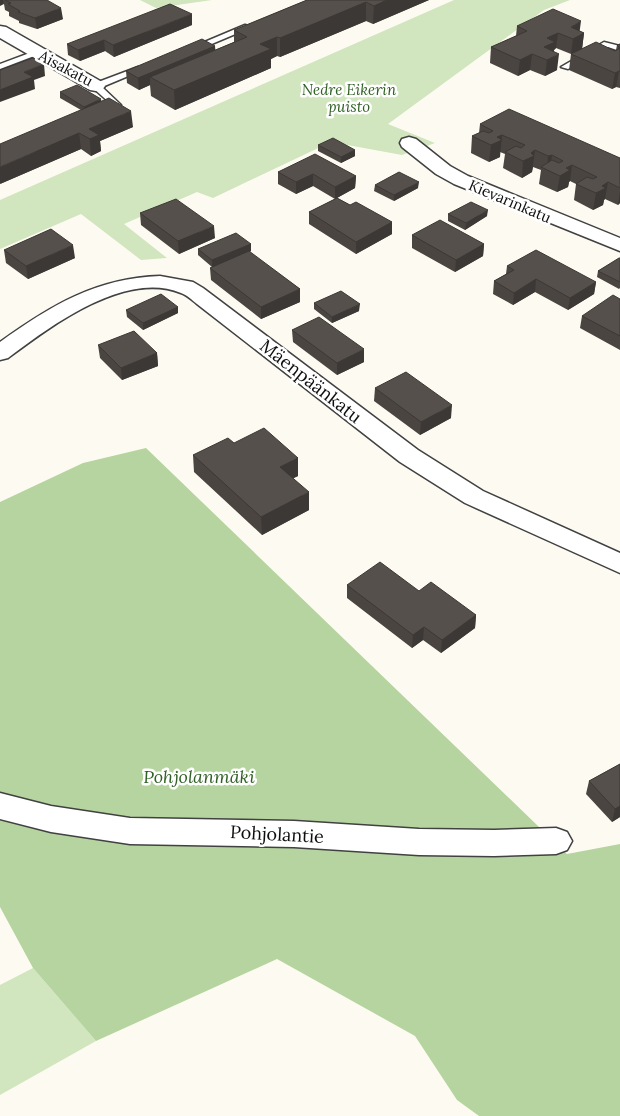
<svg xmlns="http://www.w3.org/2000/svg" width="620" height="1116" font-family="Lora,serif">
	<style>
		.green { fill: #d1e5be }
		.forest { fill: #b6d49f }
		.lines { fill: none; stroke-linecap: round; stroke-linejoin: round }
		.service-casing { stroke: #414141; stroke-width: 3 }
		.minor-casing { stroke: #414141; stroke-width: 3 }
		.service { fill: #fff; fill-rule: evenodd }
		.minor { fill: #fff; fill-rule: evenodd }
		.wall { fill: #4a4541 }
		.shaded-wall { fill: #3c3835 }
		.building { fill: #56504c; stroke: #3c3835 }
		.labels { text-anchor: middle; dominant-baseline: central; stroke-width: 5; stroke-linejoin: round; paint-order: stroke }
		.far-street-label { font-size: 15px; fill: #0e0e0e; stroke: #fff }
		.far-park-label { font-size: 15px; font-style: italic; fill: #306025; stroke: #fff }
		.street-label { font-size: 18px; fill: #0e0e0e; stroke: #fff }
		.park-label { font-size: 18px; font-style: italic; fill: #306025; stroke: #fff }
	</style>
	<rect width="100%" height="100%" fill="#fdfbf1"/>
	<g class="green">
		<path d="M140,0H212L156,8Z"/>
		<path d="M454,0H570L544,10L388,124L435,143L402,155L331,142L213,198L197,192L124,224L167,258L141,260L81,214L0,249V200Z"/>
		<path d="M33,968L96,1041L0,1095V985Z"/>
	</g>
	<path class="forest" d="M146,448L567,854L620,844V1116H479L457,1100L415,1036L277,959L96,1041L33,968L0,907V502L83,463Z"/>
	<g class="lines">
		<defs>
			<g id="service">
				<path d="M245,25L252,27L195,51L188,49Z"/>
				<path d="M604,42L620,46V51L608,47L568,69L561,67Z"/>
				<path d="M35,51L42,53L0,69V64Z"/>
				<path d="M138,67L145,69L102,87L121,105L114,109H108L107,107L111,104L93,88V84Z"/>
			</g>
			<g id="minor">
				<path d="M0,26L6,27L102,82L105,86L102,90L96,91L90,90L0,38Z"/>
				<path d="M409,137L416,139L450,166L468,176L620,238V251L454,184L436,174L402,147L400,143L402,139Z"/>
				<path d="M160,276L193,282L203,288L418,450L483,491L620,553V573L465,503L400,462L197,304C192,300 187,295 181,293C125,270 51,326 8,358L0,360V342C50,306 96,278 160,276Z"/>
				<path d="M0,793L51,806L130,818L294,821L419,829L494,830L556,828L567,832L572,841L567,850L556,854L494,856L419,855L294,847L130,844L51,832L0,819Z"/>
			</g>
		</defs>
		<use href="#service" class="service-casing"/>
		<use href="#minor" class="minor-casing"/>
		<use href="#service" class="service"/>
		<use href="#minor" class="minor"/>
	</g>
	<g class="wall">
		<path d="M0,0H47L63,19L37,29L19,23V21L9,16V12L5,10L4,4Z"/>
		<path d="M307,0H429L373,24L366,21L280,57L277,56L271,59V68L175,110L151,96L150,85L139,90L127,83L126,71L215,46V50L234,42V30Z"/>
		<path d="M192,25L114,57L105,51L80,61L68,55L67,44Z"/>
		<path d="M517,26L580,31L584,33L582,49L571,54L556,48L554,50L553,52L557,70L545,76L530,70L518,76L490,63L491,47L516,36Z"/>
		<path d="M620,44V88L616,87L612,89L569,70L571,54L616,50L617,45Z"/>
		<path d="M60,92L102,102L133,127L100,141L101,151L91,156L81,149L0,184L81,110L60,98Z"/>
		<path d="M480,124L620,158V203L618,205L605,199L604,200L603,205L593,210L574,200L576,184L570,181L569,182L568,187L557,192L539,184L541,170L533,167L532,172L522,178L503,168L505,154L500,152V157L489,162L471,153L472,136L479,133Z"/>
		<path d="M318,145L355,150V156L341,163L318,151Z"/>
		<path d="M278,172L356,176L355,188L337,198L350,205L392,222V234L356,254L309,224V212L335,199L313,186L296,194L278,184Z"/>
		<path d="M375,185L418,188L394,201L374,191Z"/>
		<path d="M140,213L215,238L179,254L141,225Z"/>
		<path d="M448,214L487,216L465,230L448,221Z"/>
		<path d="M412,235L484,244L483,256L455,272L412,248Z"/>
		<path d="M251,244V251L249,252L300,289V302L261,319L211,280L210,268L212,267L198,255V249Z"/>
		<path d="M4,250L75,258L28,279L6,263Z"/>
		<path d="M620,258V288L619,289L597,277L598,271Z"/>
		<path d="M507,266L596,282L594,294L568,310L535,292L513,305L493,294L494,281L506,274Z"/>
		<path d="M620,299V350L580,328L582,316Z"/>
		<path d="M314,303L359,311L332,323L314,309Z"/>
		<path d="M178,307V313L143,330L127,317L126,310Z"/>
		<path d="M292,330L364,362L337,375L293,342Z"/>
		<path d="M98,345L157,353L158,366L122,380L100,358Z"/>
		<path d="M375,388L451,418L420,435L374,401Z"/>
		<path d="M234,443L298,458V476L293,478L309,510L262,535L194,472L193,455Z"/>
		<path d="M347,585L419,591L476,615L475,628L441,653L423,640L412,648L347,598Z"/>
		<path d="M620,764V817L612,822L586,794L589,781Z"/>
	</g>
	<g class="shaded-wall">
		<path d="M0,0H3L4,4L0,6Z"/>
		<path d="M387,0H429L373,24L374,6Z"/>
		<path d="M366,2V21L280,57V38Z"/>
		<path d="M61,8L63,19L37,29L35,18Z"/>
		<path d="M192,14V25L114,57L113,45Z"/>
		<path d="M581,21L579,36L584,33L582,49L571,54L573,39L571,27Z"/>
		<path d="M558,33L556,48L554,50L553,57L559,54L557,70L545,76L547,60L544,47L547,38Z"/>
		<path d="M277,37V56L271,59V68L175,110L174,90L260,44Z"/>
		<path d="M104,40L105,51L80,61L78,50Z"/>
		<path d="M215,46L216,57L150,77V85L139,90L138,78Z"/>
		<path d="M532,54L530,70L518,76L520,60Z"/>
		<path d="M44,64L45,76L34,80L35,89L0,102V90L24,72Z"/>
		<path d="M619,71L616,87L612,89L615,73Z"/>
		<path d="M101,99L102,106L85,113L84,107Z"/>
		<path d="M131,111L133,127L100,141L101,151L91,156L89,129Z"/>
		<path d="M79,133L81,149L0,184V167Z"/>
		<path d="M502,135L500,157L489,162L491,145L497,137Z"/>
		<path d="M355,150V156L341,163V157Z"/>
		<path d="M535,150L532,172L522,178L523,161L531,153Z"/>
		<path d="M552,155L550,171L547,170L548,156Z"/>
		<path d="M572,165L570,181L569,182L568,187L557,192L560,176L566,168Z"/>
		<path d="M313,174V186L296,194V182Z"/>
		<path d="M356,176L355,188L335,199V187Z"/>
		<path d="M419,182L418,188L394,201V195Z"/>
		<path d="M608,182L605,199L604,200L603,205L593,210L596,193L602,186Z"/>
		<path d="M620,191V203L618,205Z"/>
		<path d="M488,210L487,216L465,230L466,223Z"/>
		<path d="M392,222V234L356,254V242Z"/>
		<path d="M214,226L215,238L179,254L178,241Z"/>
		<path d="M251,244V251L212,267V260Z"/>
		<path d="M484,244L483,256L455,272L456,260Z"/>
		<path d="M73,245L75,258L28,279L26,266Z"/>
		<path d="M536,279L535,292L513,305L514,293Z"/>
		<path d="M596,282L594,294L568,310L570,298Z"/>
		<path d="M300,289V302L261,319V307Z"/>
		<path d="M360,304L359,311L332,323V317Z"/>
		<path d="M178,307V313L143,330V323Z"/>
		<path d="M364,349V362L337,375V363Z"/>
		<path d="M157,353L158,366L122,380L121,368Z"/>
		<path d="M452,405L451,418L420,435L421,422Z"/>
		<path d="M298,458V476L280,485V467Z"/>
		<path d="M309,492V510L262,535L261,517Z"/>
		<path d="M476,615L475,628L441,653L442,640Z"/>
		<path d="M424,627L423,640L412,648L413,635Z"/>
		<path d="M620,806V817L612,822L615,809Z"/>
	</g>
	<g class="building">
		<path d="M5,0H47L61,8L35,18L18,12L20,11L8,4L11,3Z"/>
		<path d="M307,0H387L374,6L366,2L280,38L277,37L260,44L271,49L174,90L150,77L247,37L234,30Z"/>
		<path d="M170,4L192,14L113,45L104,40L78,50L67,44Z"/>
		<path d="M553,9L581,21L571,27L584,33L573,39L558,33L547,38L555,42L544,47L559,54L547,60L532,54L520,60L491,47L527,31L517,26Z"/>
		<path d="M202,39L215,46L138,78L126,71Z"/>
		<path d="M596,42L615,51L620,48L617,45L620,44V71H619L615,73L571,54Z"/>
		<path d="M33,58L44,64L24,72L33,77L0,90V70Z"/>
		<path d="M77,85L101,99L84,107L60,92Z"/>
		<path d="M109,98L131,111L89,129L99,135L90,139L79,133L0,167V144Z"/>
		<path d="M509,109L620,158V188L608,182L602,186L606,188L596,193L576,184L587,177L593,179L597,177L572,165L566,168L570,170L560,176L541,167L552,160L559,163L563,161L552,155L548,156L535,150L531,153L534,156L523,161L505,152L516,146L521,148L525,145L502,135L497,137L502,140L491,145L472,136L483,131L489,133L493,131L480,124Z"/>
		<path d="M333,138L355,150L341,157L318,145Z"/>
		<path d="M315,154L356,176L335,187L313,174L296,182L278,172Z"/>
		<path d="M399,172L419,182L394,195L375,185Z"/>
		<path d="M337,198L350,205L356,202L392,222L356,242L309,212Z"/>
		<path d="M176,199L214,226L178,241L140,213Z"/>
		<path d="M471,202L488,210L466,223L448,214Z"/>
		<path d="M440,220L484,244L456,260L412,235Z"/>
		<path d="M51,229L73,245L26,266L4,250Z"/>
		<path d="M236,233L251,244L212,260L198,249Z"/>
		<path d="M536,250L596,282L570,298L536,279L514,293L494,281L514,270L507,266Z"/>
		<path d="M249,251L300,289L261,307L210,268Z"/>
		<path d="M619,258H620V282L598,271Z"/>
		<path d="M341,291L360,304L332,317L314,303Z"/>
		<path d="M161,294L178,307L143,323L126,310Z"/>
		<path d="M613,295L620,299V336L582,316Z"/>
		<path d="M319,317L364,349L337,363L292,330Z"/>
		<path d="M134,331L157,353L121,368L98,345Z"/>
		<path d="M406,372L452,405L421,422L375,388Z"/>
		<path d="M264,428L298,458L280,467L309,492L261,517L193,455L228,438L234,443Z"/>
		<path d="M380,562L419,591L431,582L476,615L442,640L424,627L413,635L347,585Z"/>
		<path d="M620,764V806L615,809L589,781Z"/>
	</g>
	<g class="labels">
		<g class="far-street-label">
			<text transform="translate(66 68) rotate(28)">Aisakatu</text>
			<text transform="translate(510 201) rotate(23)">Kievarinkatu</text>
		</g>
		<g class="far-park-label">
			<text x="349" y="89">Nedre Eikerin<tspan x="349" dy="17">puisto</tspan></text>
		</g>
		<g class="street-label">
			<text transform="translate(311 381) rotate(38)">Mäenpäänkatu</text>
			<text transform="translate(277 834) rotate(3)">Pohjolantie</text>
		</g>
		<g class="park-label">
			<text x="199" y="776">Pohjolanmäki</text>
		</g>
	</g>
</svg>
